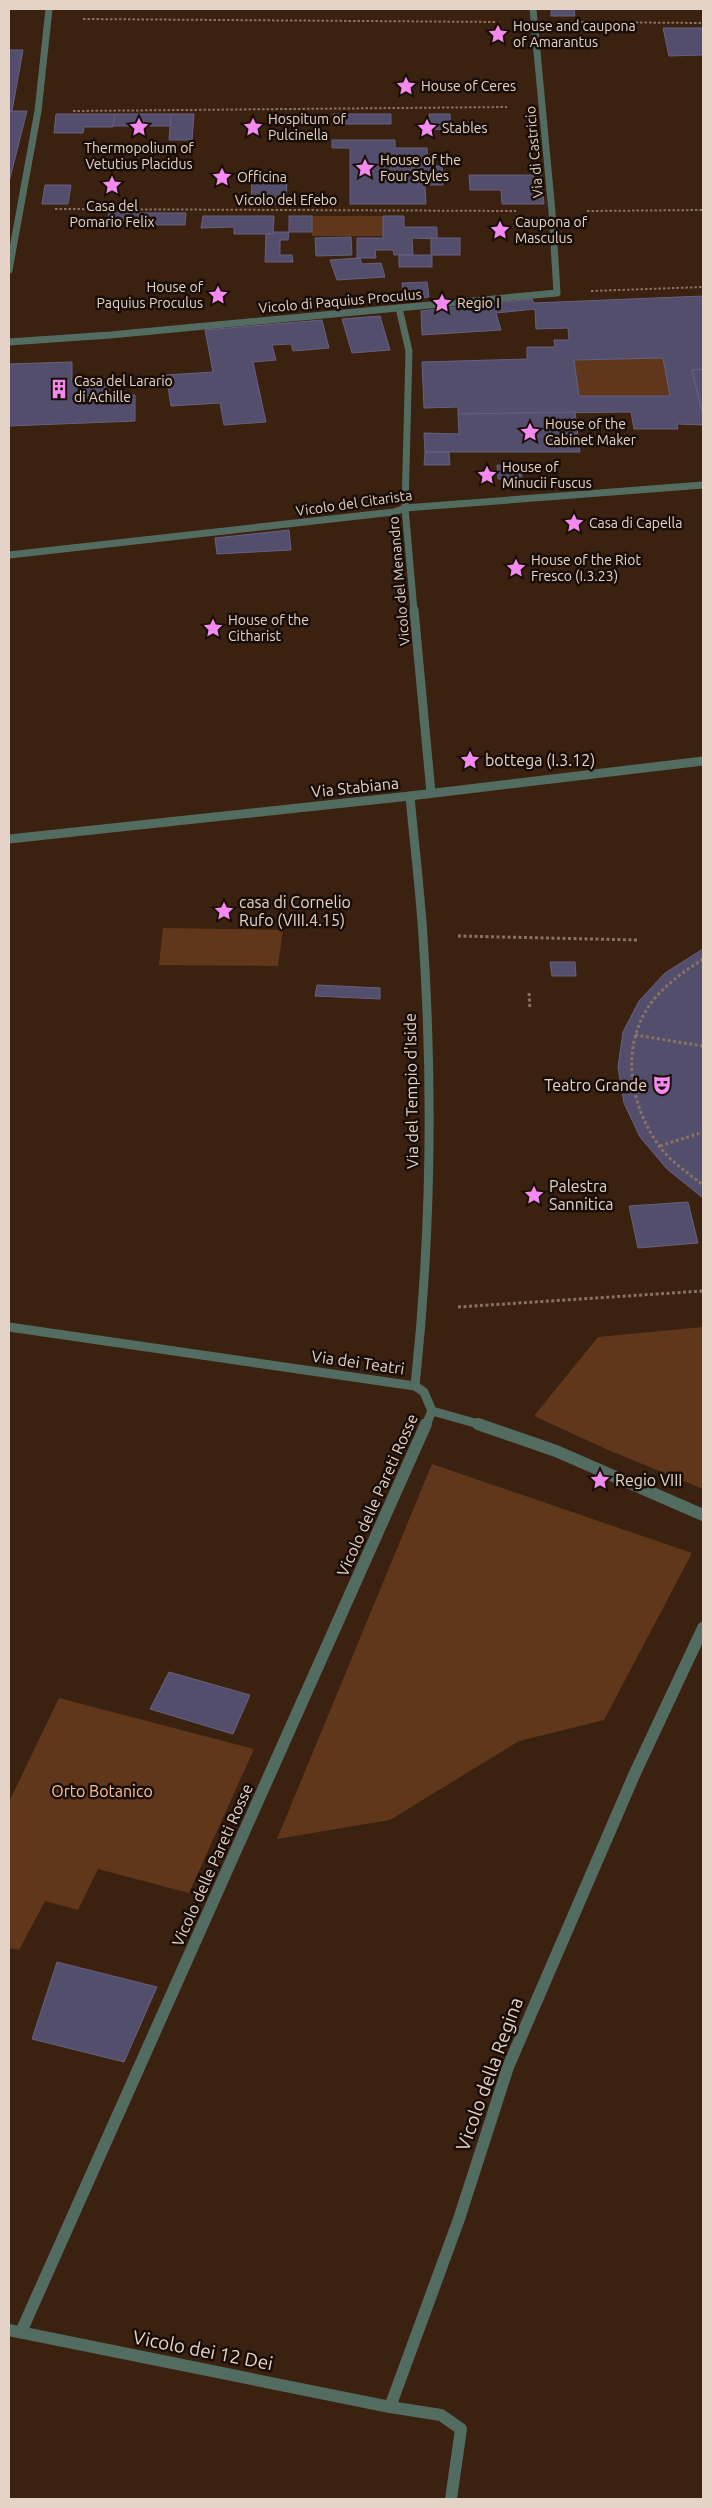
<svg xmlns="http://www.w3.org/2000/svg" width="712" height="2508" font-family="Ubuntu,sans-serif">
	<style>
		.green { fill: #61371b }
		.building { fill: #534e6c; stroke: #676181; fill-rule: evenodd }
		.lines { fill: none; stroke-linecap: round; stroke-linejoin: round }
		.path-far1 { stroke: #897263; stroke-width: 2; stroke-dasharray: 2.5 2; stroke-linecap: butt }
		.path { stroke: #897263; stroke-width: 3; stroke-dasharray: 3 2.5; stroke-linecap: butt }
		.pedestrian-far2 { stroke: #536c61; stroke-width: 7 }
		.pedestrian-far1 { stroke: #536c61; stroke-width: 9 }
		.pedestrian { stroke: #536c61; stroke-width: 12 }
		.labels { text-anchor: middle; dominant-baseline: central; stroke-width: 5; stroke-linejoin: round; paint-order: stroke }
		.far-poi-label { font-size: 14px; fill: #e5d3c8; stroke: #190e07; text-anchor: start }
		.far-street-label { font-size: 14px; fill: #e5d3c8; stroke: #190e07 }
		.poi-label { font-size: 16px; fill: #e5d3c8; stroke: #190e07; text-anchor: start }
		.street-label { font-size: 16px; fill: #e5d3c8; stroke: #190e07 }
		.park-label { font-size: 16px; fill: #fec39e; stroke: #190e07 }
		.near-street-label { font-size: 19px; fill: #e5d3c8; stroke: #190e07 }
	</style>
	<rect width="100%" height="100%" fill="#3b210f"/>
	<g class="green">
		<rect x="312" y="216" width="71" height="20"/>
		<path d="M663,358L670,396H579L574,360Z"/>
		<path d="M163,928L283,930L278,966L159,965Z"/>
		<path d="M703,1327V1489L606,1449L534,1416L598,1337Z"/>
		<path d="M432,1464L692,1553L604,1720L519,1741L390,1820L277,1839Z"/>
		<path d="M59,1698L254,1749L189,1893L98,1869L78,1910L45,1901L19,1950L9,1948V1802Z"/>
	</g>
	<g class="building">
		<path d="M551,9H574L575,16H551Z"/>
		<path d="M663,28H703V55L669,56Z"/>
		<path d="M9,50H23L12,111H9Z"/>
		<path d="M9,111H27L9,182Z"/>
		<path d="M56,114H115L113,127H84L83,133H54Z"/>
		<path d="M115,114H171V126H113Z"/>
		<path d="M171,114H194L192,140H169Z"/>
		<path d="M333,114H391V124H332Z"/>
		<path d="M429,114H450L451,130L430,129Z"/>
		<path d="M332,140H395V148H427L428,166H442L443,185H425L426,204H350V148H332Z"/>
		<path d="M469,175H541L544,204H502L501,190H470Z"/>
		<path d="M252,178H287L286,204H251Z"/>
		<path d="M45,185H71L68,204H42Z"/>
		<path d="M109,212H139L137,222H108Z"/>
		<path d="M138,213H186L185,225H137Z"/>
		<path d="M203,216H274L273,234H234V227L201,228Z"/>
		<rect x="289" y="216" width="23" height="16"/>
		<path d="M383,216H404V227H437V239L412,238L413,255H394L393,250H375L376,258H357V238H383Z"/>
		<path d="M274,232H289L288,240H280V255H292L293,262H265L266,234H273Z"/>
		<path d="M351,237L352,255L316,256L315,238Z"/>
		<rect x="431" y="238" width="29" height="17"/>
		<rect x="399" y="255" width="33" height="12"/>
		<path d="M360,258L362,264L381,263L385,277L337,280L330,260Z"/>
		<path d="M427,282L429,297L404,300L402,283Z"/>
		<path d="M703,296V369L692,370L703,415V425L677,424L678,429H634L631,412L458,414V407L424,408L422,362L527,359V347H555L554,340H569L568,328L536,329L535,309L496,313L501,330L422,335L421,311L532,299L534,303ZM663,358L670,396H579L574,360Z"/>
		<path d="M380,316L390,350L352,353L342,319Z"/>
		<path d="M322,320L329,348L293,351L291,344L272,345L276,360L253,362L266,422L224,425L220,403L171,406L166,375L213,372L205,330Z"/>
		<path d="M72,362V383L109,382V396L135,395V421L9,426V364Z"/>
		<path d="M703,369V415L692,370Z"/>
		<path d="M575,412L580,452H425L424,433L459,434L458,414Z"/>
		<path d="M425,452H449L450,465H424Z"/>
		<path d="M497,465L521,466L522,479H498Z"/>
		<path d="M289,530L291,550L217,554L215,538Z"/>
		<path d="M703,949V1198L667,1169L640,1137L624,1103L618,1067L623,1032L639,1001L665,973Z"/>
		<path d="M550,962H575L576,976H552Z"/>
		<path d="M317,985L380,988V999L315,996Z"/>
		<path d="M688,1202L698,1243L638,1248L629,1206Z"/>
		<path d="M169,1672L250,1695L233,1734L150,1709Z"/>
		<path d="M57,1962L157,1987L124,2062L32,2039Z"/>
	</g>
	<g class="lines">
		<g class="path-far1">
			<path d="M83,19L500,22"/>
			<path d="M568,22L703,23"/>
			<path d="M73,111L507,107"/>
			<path d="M55,209L516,211"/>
			<path d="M587,211L703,210"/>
			<path d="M591,291L703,287"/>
		</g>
		<g class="path">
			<path d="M458,936L638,940"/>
			<path d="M703,959C686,970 669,982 655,998C619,1041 628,1104 660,1147C671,1162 688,1173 703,1185"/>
			<path d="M529,993L530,1009"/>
			<path d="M635,1035L703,1046"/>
			<path d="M660,1146L703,1132"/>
			<path d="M458,1307L703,1291"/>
		</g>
		<g class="pedestrian-far2">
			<path d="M9,270L38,111L49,9"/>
			<path d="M399,308L409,351L405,508L414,611"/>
			<path d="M9,342L110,335L557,293L552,212L533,9"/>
			<path d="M9,555L394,512L405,508L703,485"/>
		</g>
		<g class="pedestrian-far1">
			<path d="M414,610L431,793"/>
			<path d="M410,796C414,842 420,889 423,936C433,1085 431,1237 415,1386"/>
			<path d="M9,839L410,796L703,761"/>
			<path d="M9,1327L415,1386L424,1392L432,1411L482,1425"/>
			<path d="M426,1425L432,1411"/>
		</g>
		<g class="pedestrian">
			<path d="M478,1424L556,1451L703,1515"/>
			<path d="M9,2330L390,2407"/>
			<path d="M21,2332L426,1424"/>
			<path d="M451,2499L461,2429L441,2415L390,2407L459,2219L508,2067L635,1773L703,1628"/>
		</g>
	</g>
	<defs>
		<symbol id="sight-bare" viewBox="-9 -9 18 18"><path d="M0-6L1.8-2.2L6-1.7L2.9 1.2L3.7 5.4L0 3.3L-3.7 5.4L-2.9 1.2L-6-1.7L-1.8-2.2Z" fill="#f489f0" stroke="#190e07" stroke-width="2.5" paint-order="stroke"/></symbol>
		<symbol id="building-bare" viewBox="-9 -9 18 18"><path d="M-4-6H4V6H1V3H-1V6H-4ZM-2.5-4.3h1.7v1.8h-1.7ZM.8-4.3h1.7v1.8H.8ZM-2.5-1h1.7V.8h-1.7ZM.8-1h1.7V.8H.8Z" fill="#f489f0" stroke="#190e07" stroke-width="2.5" paint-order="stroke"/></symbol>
		<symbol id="theatre-bare" viewBox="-9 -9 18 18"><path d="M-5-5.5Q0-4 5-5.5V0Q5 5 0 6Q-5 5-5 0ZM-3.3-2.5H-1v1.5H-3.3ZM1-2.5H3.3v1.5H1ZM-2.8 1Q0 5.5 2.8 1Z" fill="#f489f0" stroke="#190e07" stroke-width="2.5" paint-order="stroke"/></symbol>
	</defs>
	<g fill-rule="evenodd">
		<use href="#sight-bare" x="484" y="20" width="28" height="28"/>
		<use href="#sight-bare" x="392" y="72" width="28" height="28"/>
		<use href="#sight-bare" x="125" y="113" width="28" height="28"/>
		<use href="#sight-bare" x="239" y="113" width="28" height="28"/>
		<use href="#sight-bare" x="413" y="114" width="28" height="28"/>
		<use href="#sight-bare" x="351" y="154" width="28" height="28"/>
		<use href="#sight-bare" x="208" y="163" width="28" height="28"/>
		<use href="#sight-bare" x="98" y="171" width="28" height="28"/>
		<use href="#sight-bare" x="486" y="216" width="28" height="28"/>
		<use href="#sight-bare" x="204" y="281" width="28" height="28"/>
		<use href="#sight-bare" x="428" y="289" width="28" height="28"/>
		<use href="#building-bare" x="45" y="375" width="28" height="28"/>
		<use href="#sight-bare" x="516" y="418" width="28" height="28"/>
		<use href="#sight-bare" x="473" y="461" width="28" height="28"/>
		<use href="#sight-bare" x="560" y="509" width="28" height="28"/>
		<use href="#sight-bare" x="502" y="554" width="28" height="28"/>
		<use href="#sight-bare" x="199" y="614" width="28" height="28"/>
		<use href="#sight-bare" x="456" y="746" width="28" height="28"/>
		<use href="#sight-bare" x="210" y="897" width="28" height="28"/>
		<use href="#theatre-bare" x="648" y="1071" width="28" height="28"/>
		<use href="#sight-bare" x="520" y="1181" width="28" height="28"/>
		<use href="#sight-bare" x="586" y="1466" width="28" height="28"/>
	</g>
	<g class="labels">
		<g class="far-poi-label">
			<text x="513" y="26">House and caupona<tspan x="513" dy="16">of Amarantus</tspan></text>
			<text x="421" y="86">House of Ceres</text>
			<text x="268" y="119">Hospitum of<tspan x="268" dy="16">Pulcinella</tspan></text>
			<text x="442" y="128">Stables</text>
			<text x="139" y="148" text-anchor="middle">Thermopolium of<tspan x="139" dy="16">Vetutius Placidus</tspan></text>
			<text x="380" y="160">House of the<tspan x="380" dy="16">Four Styles</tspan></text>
			<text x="237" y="177">Officina</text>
			<text x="112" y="206" text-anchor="middle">Casa del<tspan x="112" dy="16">Pomario Felix</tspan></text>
			<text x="515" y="222">Caupona of<tspan x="515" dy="16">Masculus</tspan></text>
			<text x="203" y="287" text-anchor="end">House of<tspan x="203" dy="16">Paquius Proculus</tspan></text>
			<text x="457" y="303">Regio I</text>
			<text x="74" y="381">Casa del Larario<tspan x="74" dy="16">di Achille</tspan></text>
			<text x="545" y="424">House of the<tspan x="545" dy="16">Cabinet Maker</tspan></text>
			<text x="502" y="467">House of<tspan x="502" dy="16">Minucii Fuscus</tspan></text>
			<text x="589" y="523">Casa di Capella</text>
			<text x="531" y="560">House of the Riot<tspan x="531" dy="16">Fresco (I.3.23)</tspan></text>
			<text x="228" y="620">House of the<tspan x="228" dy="16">Citharist</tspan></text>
		</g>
		<g class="far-street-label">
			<text transform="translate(534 152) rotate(-95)">Via di Castricio</text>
			<text x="286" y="200">Vicolo del Efebo</text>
			<text transform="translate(340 301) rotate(-5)">Vicolo di Paquius Proculus</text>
			<text transform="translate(354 503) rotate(-8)">Vicolo del Citarista</text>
			<text transform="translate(399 581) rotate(-95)">Vicolo del Menandro</text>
		</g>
		<g class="poi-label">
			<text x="485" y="760">bottega (I.3.12)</text>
			<text x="239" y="902">casa di Cornelio<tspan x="239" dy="18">Rufo (VIII.4.15)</tspan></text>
			<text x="647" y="1085" text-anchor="end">Teatro Grande</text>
			<text x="549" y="1186">Palestra<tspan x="549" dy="18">Sannitica</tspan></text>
			<text x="615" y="1480">Regio VIII</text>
		</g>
		<g class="street-label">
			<text transform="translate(355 787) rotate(-6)">Via Stabiana</text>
			<text transform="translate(411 1091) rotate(-91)">Via del Tempio d'Iside</text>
			<text transform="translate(358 1362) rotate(8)">Via dei Teatri</text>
			<text transform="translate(377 1495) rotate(-66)">Vicolo delle Pareti Rosse</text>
			<text transform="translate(212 1865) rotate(-66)">Vicolo delle Pareti Rosse</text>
		</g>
		<g class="park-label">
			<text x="102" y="1791">Orto Botanico</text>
		</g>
		<g class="near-street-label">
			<text transform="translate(489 2074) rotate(-70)">Vicolo della Regina</text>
			<text transform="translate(203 2350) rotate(11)">Vicolo dei 12 Dei</text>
		</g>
	</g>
	<rect width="712" height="2508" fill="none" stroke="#e5d3c8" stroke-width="20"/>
</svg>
